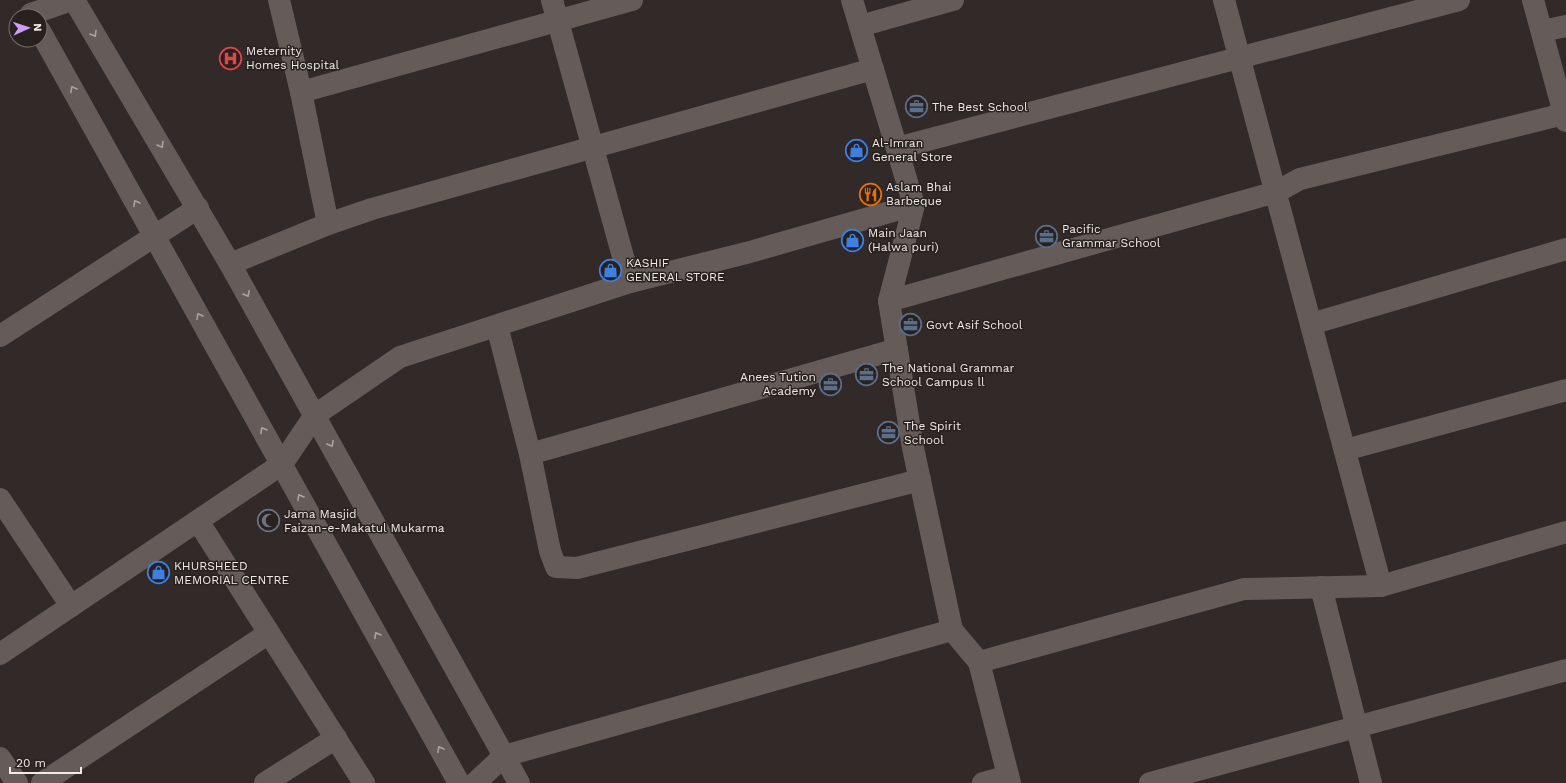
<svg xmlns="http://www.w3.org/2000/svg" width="1566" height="783" font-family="'Work Sans',sans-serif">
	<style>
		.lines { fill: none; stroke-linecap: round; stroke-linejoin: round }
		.minor { stroke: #655c59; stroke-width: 22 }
		.oneway { stroke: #aaa4a1 }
		.labels { text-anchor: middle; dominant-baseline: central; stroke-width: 3; stroke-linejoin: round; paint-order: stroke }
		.poi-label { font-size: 12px; fill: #f0ebe9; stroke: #28211e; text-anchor: start }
	</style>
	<rect width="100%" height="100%" fill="#322a28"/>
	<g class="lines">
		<g class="minor">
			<path d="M74,0L230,264L519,783"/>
			<path d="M279,0L301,92L328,224"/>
			<path d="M552,0L630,282"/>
			<path d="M852,0L914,205L889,301L913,448L952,630"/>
			<path d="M1224,0L1381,586"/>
			<path d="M1533,0L1566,121"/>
			<path d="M31,14L71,0"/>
			<path d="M860,26L953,0"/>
			<path d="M40,31L459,783"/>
			<path d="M1542,31L1566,26"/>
			<path d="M301,92L632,0"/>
			<path d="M897,148L1459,0"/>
			<path d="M230,264L328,224L372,209L873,69"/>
			<path d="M889,301L1276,192L1300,179L1564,114"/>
			<path d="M1311,324L1566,249"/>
			<path d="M497,326L530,454L550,551L556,567L577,568L920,480"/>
			<path d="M0,336L198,208"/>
			<path d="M1345,450L1566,390"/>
			<path d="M530,454L897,349"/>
			<path d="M0,499L71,606"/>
			<path d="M198,521L364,783"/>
			<path d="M1321,587L1371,783"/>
			<path d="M0,654L282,464L315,415L400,357L630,282L750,252L914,205"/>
			<path d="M979,662L1010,783"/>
			<path d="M0,758L17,783"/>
			<path d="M42,783L269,633"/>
			<path d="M265,783L336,738"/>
			<path d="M475,783L504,756L952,630L979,662L1244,589L1381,586L1566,532"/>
			<path d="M983,783L1008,776"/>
			<path d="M1150,783L1566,670"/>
		</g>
	</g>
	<defs><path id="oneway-chevron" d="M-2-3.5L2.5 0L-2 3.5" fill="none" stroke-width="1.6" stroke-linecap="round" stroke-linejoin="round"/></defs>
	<g class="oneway">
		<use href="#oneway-chevron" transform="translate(94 34) rotate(59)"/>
		<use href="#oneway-chevron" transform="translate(73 89) rotate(-119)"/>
		<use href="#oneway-chevron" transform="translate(161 145) rotate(59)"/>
		<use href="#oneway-chevron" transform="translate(136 203) rotate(-119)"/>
		<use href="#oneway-chevron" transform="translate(247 294) rotate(61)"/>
		<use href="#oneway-chevron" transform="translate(199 316) rotate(-119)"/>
		<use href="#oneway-chevron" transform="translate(263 430) rotate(-119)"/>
		<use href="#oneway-chevron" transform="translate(331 444) rotate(61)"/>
		<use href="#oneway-chevron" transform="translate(300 497) rotate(-119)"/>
		<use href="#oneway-chevron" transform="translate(377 635) rotate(-119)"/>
		<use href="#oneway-chevron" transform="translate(440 749) rotate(-119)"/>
	</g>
	<defs>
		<symbol id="hospital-ring" viewBox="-11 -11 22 22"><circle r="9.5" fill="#28211e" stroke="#e0444e" stroke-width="1.5"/><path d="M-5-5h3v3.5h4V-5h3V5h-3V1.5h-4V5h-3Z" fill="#e0444e"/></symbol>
		<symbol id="office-ring" viewBox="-11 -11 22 22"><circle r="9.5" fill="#28211e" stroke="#5c6f8a" stroke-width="1.5"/><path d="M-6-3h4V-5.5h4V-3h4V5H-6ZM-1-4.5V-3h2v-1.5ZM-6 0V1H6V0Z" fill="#5c6f8a"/></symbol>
		<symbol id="shop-ring" viewBox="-11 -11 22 22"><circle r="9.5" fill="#28211e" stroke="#3f7fe0" stroke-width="1.5"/><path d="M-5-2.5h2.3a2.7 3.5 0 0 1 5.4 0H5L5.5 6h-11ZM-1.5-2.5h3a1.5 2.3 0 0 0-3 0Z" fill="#3f7fe0"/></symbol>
		<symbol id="restaurant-ring" viewBox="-11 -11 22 22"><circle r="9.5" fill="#28211e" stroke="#e8710a" stroke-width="1.5"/><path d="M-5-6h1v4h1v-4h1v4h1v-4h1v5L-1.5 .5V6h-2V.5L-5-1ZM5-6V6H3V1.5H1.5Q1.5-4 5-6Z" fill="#e8710a"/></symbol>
		<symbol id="mosque-ring" viewBox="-11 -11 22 22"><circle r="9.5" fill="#28211e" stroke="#6b7280" stroke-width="1.5"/><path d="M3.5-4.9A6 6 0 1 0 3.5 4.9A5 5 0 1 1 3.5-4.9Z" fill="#6b7280"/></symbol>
	</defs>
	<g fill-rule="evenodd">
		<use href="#hospital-ring" x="218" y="46" width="25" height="25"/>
		<use href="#office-ring" x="904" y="94" width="25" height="25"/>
		<use href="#shop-ring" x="844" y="138" width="25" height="25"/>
		<use href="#restaurant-ring" x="858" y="182" width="25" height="25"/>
		<use href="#office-ring" x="1034" y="224" width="25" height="25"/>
		<use href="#shop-ring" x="840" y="228" width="25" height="25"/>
		<use href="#shop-ring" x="598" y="258" width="25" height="25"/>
		<use href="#office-ring" x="898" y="312" width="25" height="25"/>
		<use href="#office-ring" x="854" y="362" width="25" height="25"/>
		<use href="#office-ring" x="818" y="372" width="25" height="25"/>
		<use href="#office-ring" x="876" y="420" width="25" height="25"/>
		<use href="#mosque-ring" x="256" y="508" width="25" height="25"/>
		<use href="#shop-ring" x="146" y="560" width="25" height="25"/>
	</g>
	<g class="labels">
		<g class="poi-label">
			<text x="246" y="51">Meternity<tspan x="246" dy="14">Homes Hospital</tspan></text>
			<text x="932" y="107">The Best School</text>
			<text x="872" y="143">Al-Imran<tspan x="872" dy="14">General Store</tspan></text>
			<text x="886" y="187">Aslam Bhai<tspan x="886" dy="14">Barbeque</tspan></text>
			<text x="1062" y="229">Pacific<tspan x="1062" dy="14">Grammar School</tspan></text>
			<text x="868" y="233">Main Jaan<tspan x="868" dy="14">(Halwa puri)</tspan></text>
			<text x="626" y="263">KASHIF<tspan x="626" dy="14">GENERAL STORE</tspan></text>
			<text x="926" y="325">Govt Asif School</text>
			<text x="882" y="368">The National Grammar<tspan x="882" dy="14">School Campus ll</tspan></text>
			<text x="816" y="377" text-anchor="end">Anees Tution<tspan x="816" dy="14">Academy</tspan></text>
			<text x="904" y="426">The Spirit<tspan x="904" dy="14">School</tspan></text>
			<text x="284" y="514">Jama Masjid<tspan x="284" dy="14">Faizan-e-Makatul Mukarma</tspan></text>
			<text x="174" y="566">KHURSHEED<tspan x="174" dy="14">MEMORIAL CENTRE</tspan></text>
		</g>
	</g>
	<g transform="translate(28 28) rotate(87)"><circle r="19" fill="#28211e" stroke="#78726f"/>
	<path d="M0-3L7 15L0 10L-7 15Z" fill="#d09dff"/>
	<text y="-6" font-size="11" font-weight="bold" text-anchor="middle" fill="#f0ebe9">N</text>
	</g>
	<path d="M10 767v6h71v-6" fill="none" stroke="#f0ebe9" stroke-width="2"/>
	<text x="16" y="767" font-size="12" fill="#f0ebe9" stroke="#28211e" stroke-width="3" paint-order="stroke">20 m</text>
</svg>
